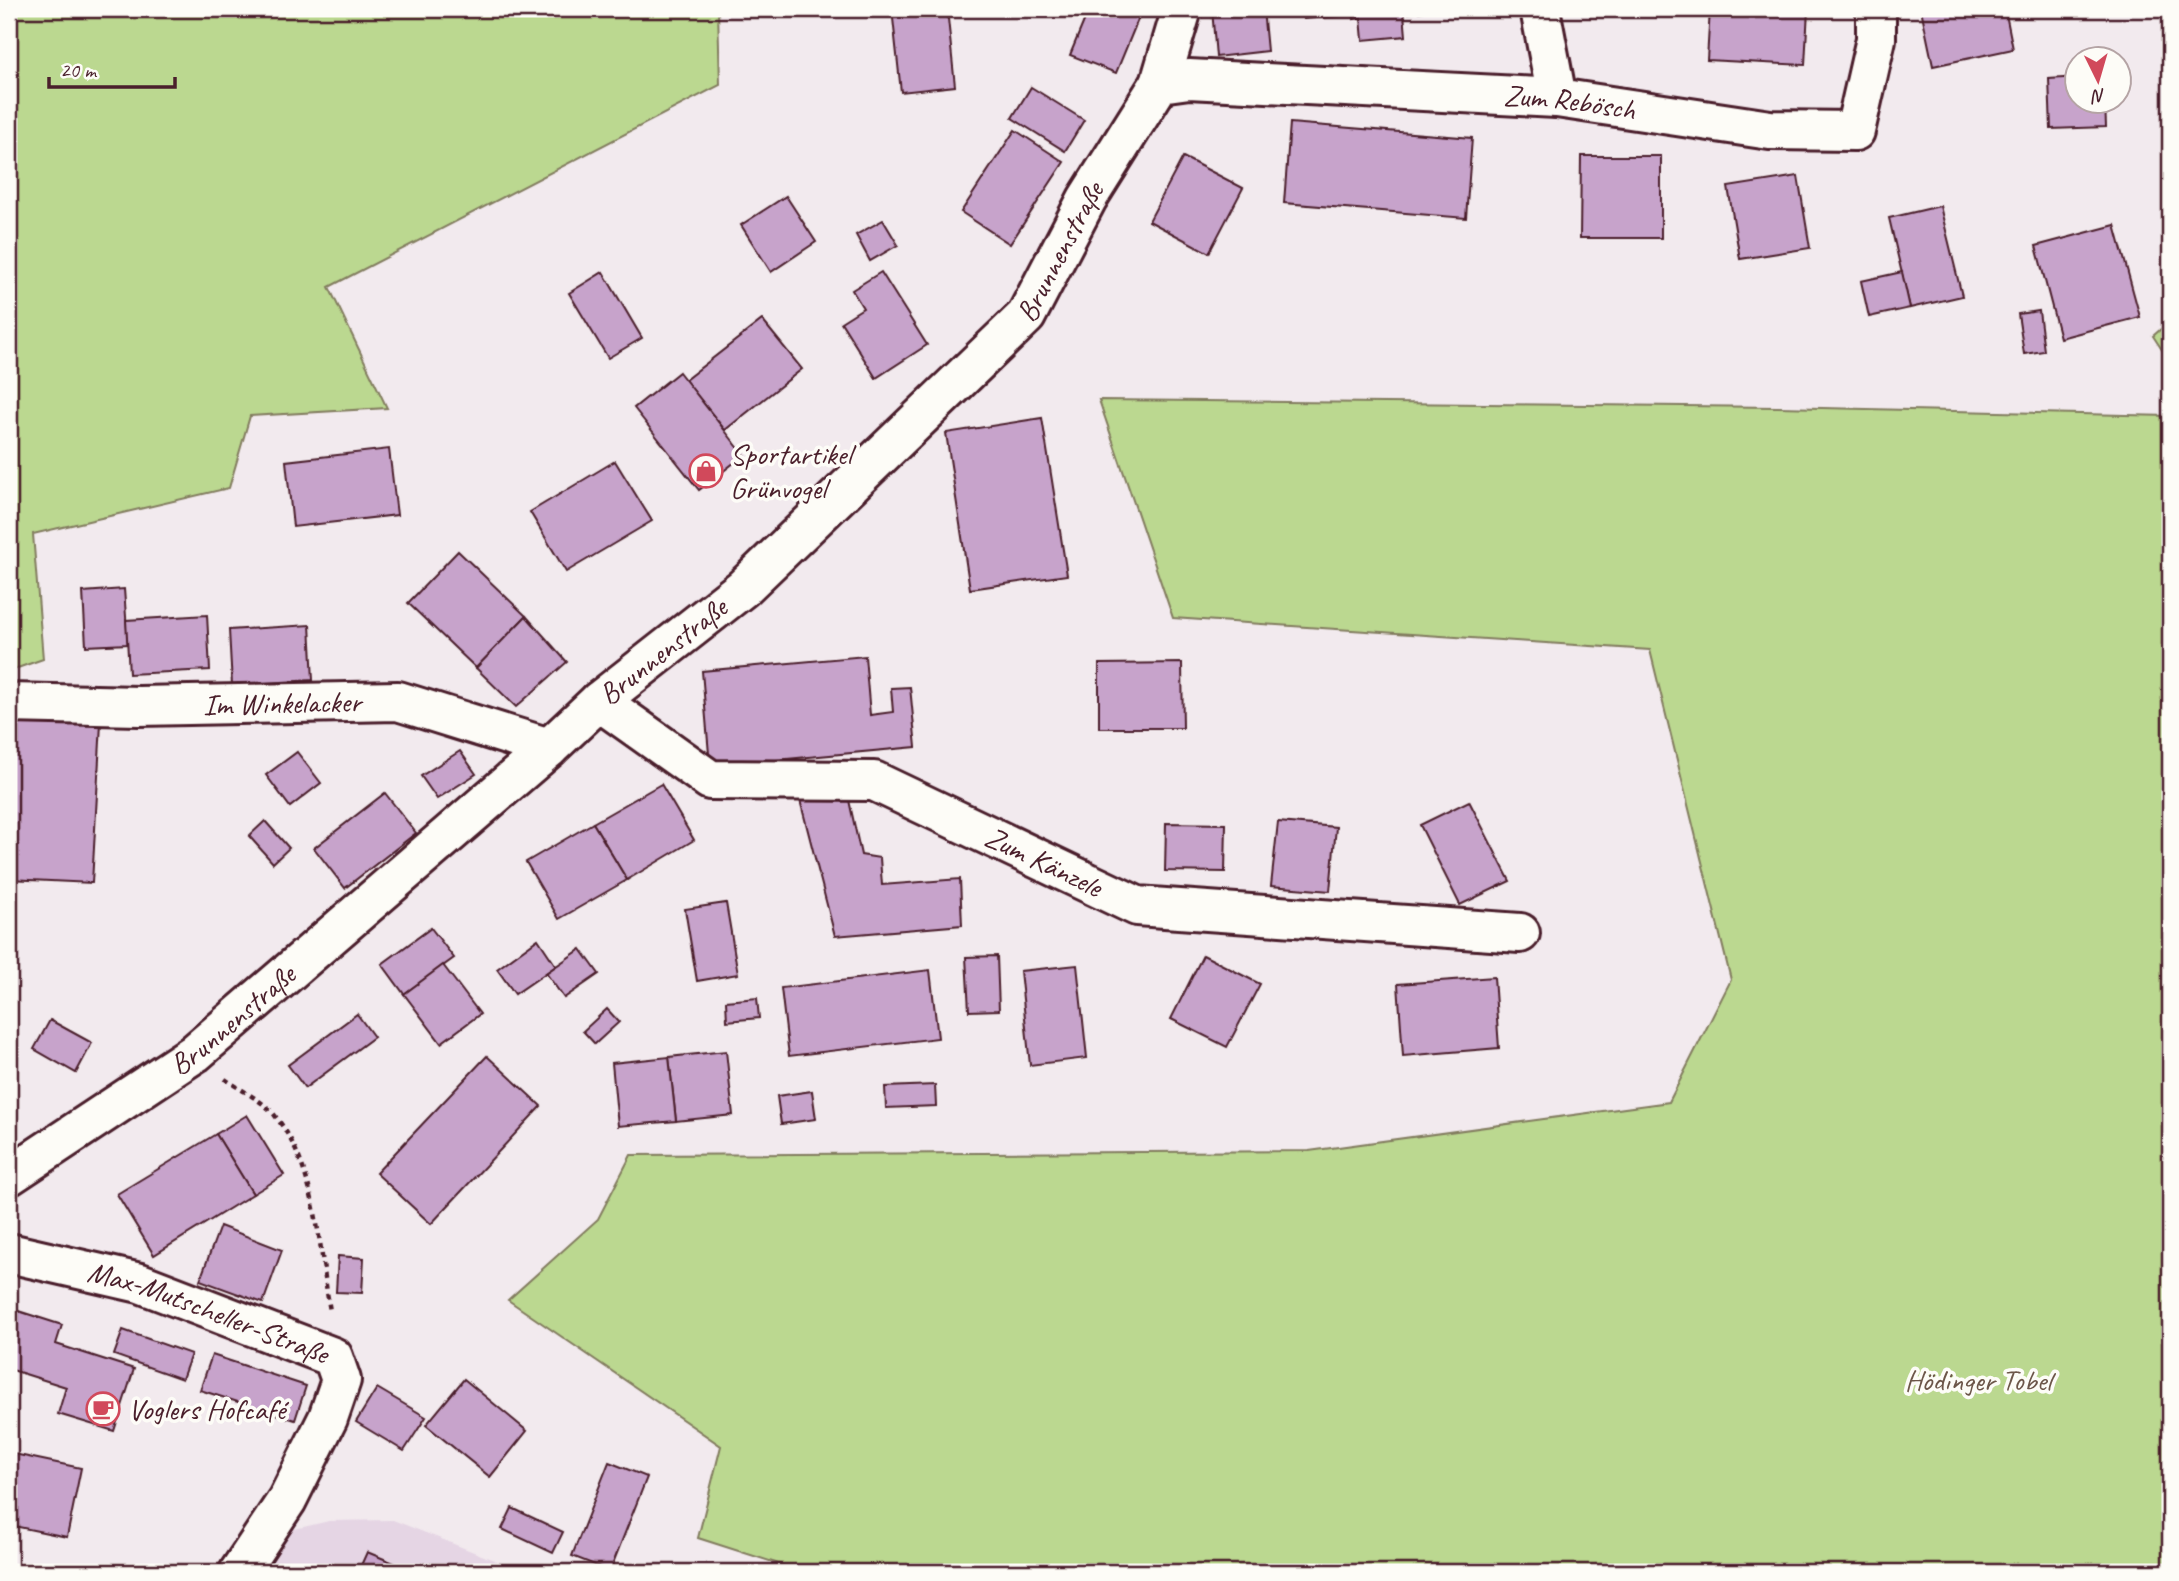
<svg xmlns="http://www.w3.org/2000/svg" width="2179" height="1581" font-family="Caveat,sans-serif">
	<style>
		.built { fill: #e5d5e4 }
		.green { fill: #bbd890; stroke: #827c5e; stroke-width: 2 }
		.building { fill: #c7a3cb; stroke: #4a1f2b; stroke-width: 2 }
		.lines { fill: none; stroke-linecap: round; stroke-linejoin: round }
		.minor-casing { stroke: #4a1f2b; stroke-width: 44 }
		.tertiary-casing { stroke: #4a1f2b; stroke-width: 44 }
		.path { stroke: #4a1f2b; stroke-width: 4.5; stroke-dasharray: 5 5; stroke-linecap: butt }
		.minor { stroke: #fdfcf7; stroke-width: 38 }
		.tertiary { stroke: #fdfcf7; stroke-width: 38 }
		.labels { text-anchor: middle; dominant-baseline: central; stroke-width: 7; stroke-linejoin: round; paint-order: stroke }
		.street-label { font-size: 30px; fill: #4a1f2b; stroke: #fdfcf7 }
		.poi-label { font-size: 30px; fill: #4a1f2b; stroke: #fdfcf7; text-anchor: start }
		.park-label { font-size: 30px; fill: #6c5649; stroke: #fdfcf7 }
	</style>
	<rect width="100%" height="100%" fill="#f2eaee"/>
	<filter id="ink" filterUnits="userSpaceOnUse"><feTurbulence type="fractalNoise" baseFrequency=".0143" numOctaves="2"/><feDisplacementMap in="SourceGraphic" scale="14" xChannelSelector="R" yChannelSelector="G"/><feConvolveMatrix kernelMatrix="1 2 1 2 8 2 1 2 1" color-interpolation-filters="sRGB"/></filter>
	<g filter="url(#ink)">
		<path class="built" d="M393,1520L524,1572H255L282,1532L329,1521Z"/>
		<g class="green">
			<path d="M9,9H718L720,85L329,287L387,408L250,416L229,488L33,534L43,659L9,671Z"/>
			<path d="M2170,321V362L2153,336Z"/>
			<path d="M1099,400L1778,407L2170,416V1572H804L698,1538L721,1446L508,1300L598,1219L631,1155L1309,1151L1669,1102L1731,980L1650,650L1173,618Z"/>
		</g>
		<g class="building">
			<path d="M892,9H947L955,86L901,92Z"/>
			<path d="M1089,9H1119L1139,17L1116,73L1070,55Z"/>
			<path d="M1212,9H1263L1267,51L1216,57Z"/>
			<path d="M1303,9H1353V15L1304,19Z"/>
			<path d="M1353,9H1444L1404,13L1406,36L1363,40L1361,18L1354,19Z"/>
			<path d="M1710,9H1808L1805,65L1707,60Z"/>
			<path d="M1921,9H2005L2013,49L1933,66Z"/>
			<path d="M2078,77V102H2105L2106,127L2051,129L2049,79Z"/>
			<path d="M1031,87L1084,120L1065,151L1012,118Z"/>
			<path d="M1290,123L1472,138L1466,218L1284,203Z"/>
			<path d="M1015,130L1064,162L1010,244L961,212Z"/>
			<path d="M1581,156H1661V238H1580Z"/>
			<path d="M1183,157L1243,188L1209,253L1149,221Z"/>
			<path d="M1798,176L1810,248L1740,259L1728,187Z"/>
			<path d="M786,196L816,242L771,272L741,225Z"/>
			<path d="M1940,206L1962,296L1910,308L1889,218Z"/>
			<path d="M883,220L898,245L870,261L856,235Z"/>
			<path d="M2115,225L2140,317L2060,338L2036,246Z"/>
			<path d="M603,272L642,338L608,358L569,293Z"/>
			<path d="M881,272L927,345L876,378L841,322L863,308L852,290Z"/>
			<path d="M1902,272L1910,308L1869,317L1861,281Z"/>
			<path d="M2039,311L2044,351L2024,354L2018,314Z"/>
			<path d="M762,320L802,369L725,430L685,380Z"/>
			<path d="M679,372L744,455L699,490L634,408Z"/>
			<path d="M1042,418L1067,575L970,589L946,433Z"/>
			<path d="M389,449L397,515L293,527L286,461Z"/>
			<path d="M615,461L652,521L566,572L530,512Z"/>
			<path d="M458,551L526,616L476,668L408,603Z"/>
			<path d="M124,589L128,644L86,646L83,592Z"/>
			<path d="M207,615L210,670L129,674L126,620Z"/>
			<path d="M526,616L567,662L516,707L476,668Z"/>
			<path d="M310,625L313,680L232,685L229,630Z"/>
			<path d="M865,656L870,715L893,712L891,688L910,687L916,747L710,766L702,671Z"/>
			<path d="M1182,663L1183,728H1099V664Z"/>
			<path d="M12,719L101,723L92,883L9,879V768Z"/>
			<path d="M460,751L476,774L437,799L421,776Z"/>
			<path d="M297,752L321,783L290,807L266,775Z"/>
			<path d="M661,784L694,840L627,880L593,823Z"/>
			<path d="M847,791L861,855L880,858L882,885L960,879L962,925L835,936L800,800Z"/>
			<path d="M385,793L416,833L345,888L314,848Z"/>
			<path d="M1469,801L1510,881L1460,905L1420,825Z"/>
			<path d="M265,821L289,848L273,863L249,836Z"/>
			<path d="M1278,822L1336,827L1330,891L1271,886Z"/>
			<path d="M593,823L627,880L559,919L526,862Z"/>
			<path d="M1166,823L1226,824L1225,872L1165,871Z"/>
			<path d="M726,903L738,974L697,981L685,909Z"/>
			<path d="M431,928L454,958L404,994L382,964Z"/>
			<path d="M538,939L556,966L515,994L497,969Z"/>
			<path d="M581,949L599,974L564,998L546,973Z"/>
			<path d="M1203,955L1260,984L1227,1047L1171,1019Z"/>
			<path d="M997,956L999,1010L969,1011L966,957Z"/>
			<path d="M443,965L480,1014L441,1043L404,994Z"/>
			<path d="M1077,965L1087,1058L1030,1065L1020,971Z"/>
			<path d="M930,970L938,1038L789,1056L781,988Z"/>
			<path d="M1494,977L1499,1048L1403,1056L1398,984Z"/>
			<path d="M757,998L759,1018L727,1021L726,1001Z"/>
			<path d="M607,1009L619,1022L595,1044L583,1031Z"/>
			<path d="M357,1014L374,1037L305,1088L288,1065Z"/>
			<path d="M50,1020L92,1043L76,1073L34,1049Z"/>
			<path d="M726,1051L733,1115L676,1121L669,1057Z"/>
			<path d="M487,1056L541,1106L431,1224L376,1173Z"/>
			<path d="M669,1057L676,1121L618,1126L612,1063Z"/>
			<path d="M935,1085L936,1106L886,1108L885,1087Z"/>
			<path d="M812,1091L816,1119L781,1124L777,1096Z"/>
			<path d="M247,1115L284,1175L253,1194L216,1134Z"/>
			<path d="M216,1134L253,1194L154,1255L117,1194Z"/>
			<path d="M220,1226L282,1250L263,1303L200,1280Z"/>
			<path d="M338,1256L364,1258L362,1293L336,1292Z"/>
			<path d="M9,1308L62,1325L56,1344L134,1369L114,1431L58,1414L66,1387L9,1369Z"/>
			<path d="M123,1330L191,1354L182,1379L114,1355Z"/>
			<path d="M212,1355L306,1386L295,1420L200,1390Z"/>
			<path d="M464,1379L527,1431L490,1477L426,1425Z"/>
			<path d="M377,1388L426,1417L404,1451L356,1422Z"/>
			<path d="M9,1453L81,1468L67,1537L9,1525Z"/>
			<path d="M609,1462L647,1477L610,1571L572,1556Z"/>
			<path d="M512,1508L563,1532L553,1553L502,1529Z"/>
			<path d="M367,1552L416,1572H358Z"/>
		</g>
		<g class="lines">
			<defs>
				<g id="minor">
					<path d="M1540,9L1557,98"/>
					<path d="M1160,83L1182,9"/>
					<path id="s1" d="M599,701L710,780L874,781L1137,906L1520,933"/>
					<path id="s2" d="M9,703L139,706L398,701L549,748"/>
					<path id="s3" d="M9,1253L140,1283L333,1357L341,1380L328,1418L287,1500L239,1572"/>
				</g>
				<g id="tertiary">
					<path id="s4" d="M9,1176L195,1053L549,748L599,701L743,588L1026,316L1087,199L1160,83L1189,79L1557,98L1770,130L1855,131L1876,39V9"/>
				</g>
			</defs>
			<use href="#minor" class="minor-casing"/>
			<use href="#tertiary" class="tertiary-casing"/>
			<path class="path" d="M225,1079C239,1089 267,1103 276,1117C317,1170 319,1247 330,1311"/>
			<use href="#minor" class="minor"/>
			<use href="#tertiary" class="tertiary"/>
		</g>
	</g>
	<defs>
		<symbol id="shop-ring" viewBox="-11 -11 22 22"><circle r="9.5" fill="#fdfcf7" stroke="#d1495b" stroke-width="1.5"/><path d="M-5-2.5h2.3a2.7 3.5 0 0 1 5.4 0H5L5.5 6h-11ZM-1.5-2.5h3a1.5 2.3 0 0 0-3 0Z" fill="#d1495b"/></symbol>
		<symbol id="cafe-ring" viewBox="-11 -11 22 22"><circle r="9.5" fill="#fdfcf7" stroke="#d1495b" stroke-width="1.5"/><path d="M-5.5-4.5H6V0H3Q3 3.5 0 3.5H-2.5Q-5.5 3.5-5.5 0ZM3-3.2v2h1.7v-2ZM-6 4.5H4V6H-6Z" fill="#d1495b"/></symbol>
	</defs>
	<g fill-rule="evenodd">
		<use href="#shop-ring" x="687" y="452" width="38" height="38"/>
		<use href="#cafe-ring" x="84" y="1390" width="38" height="38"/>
	</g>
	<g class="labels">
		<g class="street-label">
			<text stroke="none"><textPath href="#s4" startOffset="2014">Zum Rebösch</textPath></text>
			<text stroke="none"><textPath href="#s4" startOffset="1407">Brunnenstraße</textPath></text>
			<text stroke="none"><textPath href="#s4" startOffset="840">Brunnenstraße</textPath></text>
			<text stroke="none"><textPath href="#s2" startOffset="273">Im Winkelacker</textPath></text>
			<text stroke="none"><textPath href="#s1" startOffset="488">Zum Känzele</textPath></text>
			<text stroke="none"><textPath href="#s4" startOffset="273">Brunnenstraße</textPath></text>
			<text stroke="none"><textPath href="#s3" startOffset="208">Max-Mutscheller-Straße</textPath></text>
		</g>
		<g class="poi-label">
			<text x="730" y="454">Sportartikel<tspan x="730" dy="34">Grünvogel</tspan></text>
			<text x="128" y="1409">Voglers Hofcafé</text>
		</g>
		<g class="park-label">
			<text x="1978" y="1380">Hödinger Tobel</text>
		</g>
	</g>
	<rect width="2179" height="1581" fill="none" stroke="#fdfcf7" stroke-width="35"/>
	<rect x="18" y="18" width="2144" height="1546" fill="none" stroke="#4a1f2b" stroke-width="2.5" filter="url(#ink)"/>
	<g transform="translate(2098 80) rotate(175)"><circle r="33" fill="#fdfcf7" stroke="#b5a4a5" stroke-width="2"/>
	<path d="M0-5L12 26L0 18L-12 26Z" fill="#d1495b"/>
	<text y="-10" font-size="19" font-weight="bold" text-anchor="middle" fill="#4a1f2b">N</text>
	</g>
	<path d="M49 77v10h126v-10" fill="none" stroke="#4a1f2b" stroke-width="3.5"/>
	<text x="60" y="77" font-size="21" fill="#4a1f2b" stroke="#fdfcf7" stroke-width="5" paint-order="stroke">20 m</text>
</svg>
